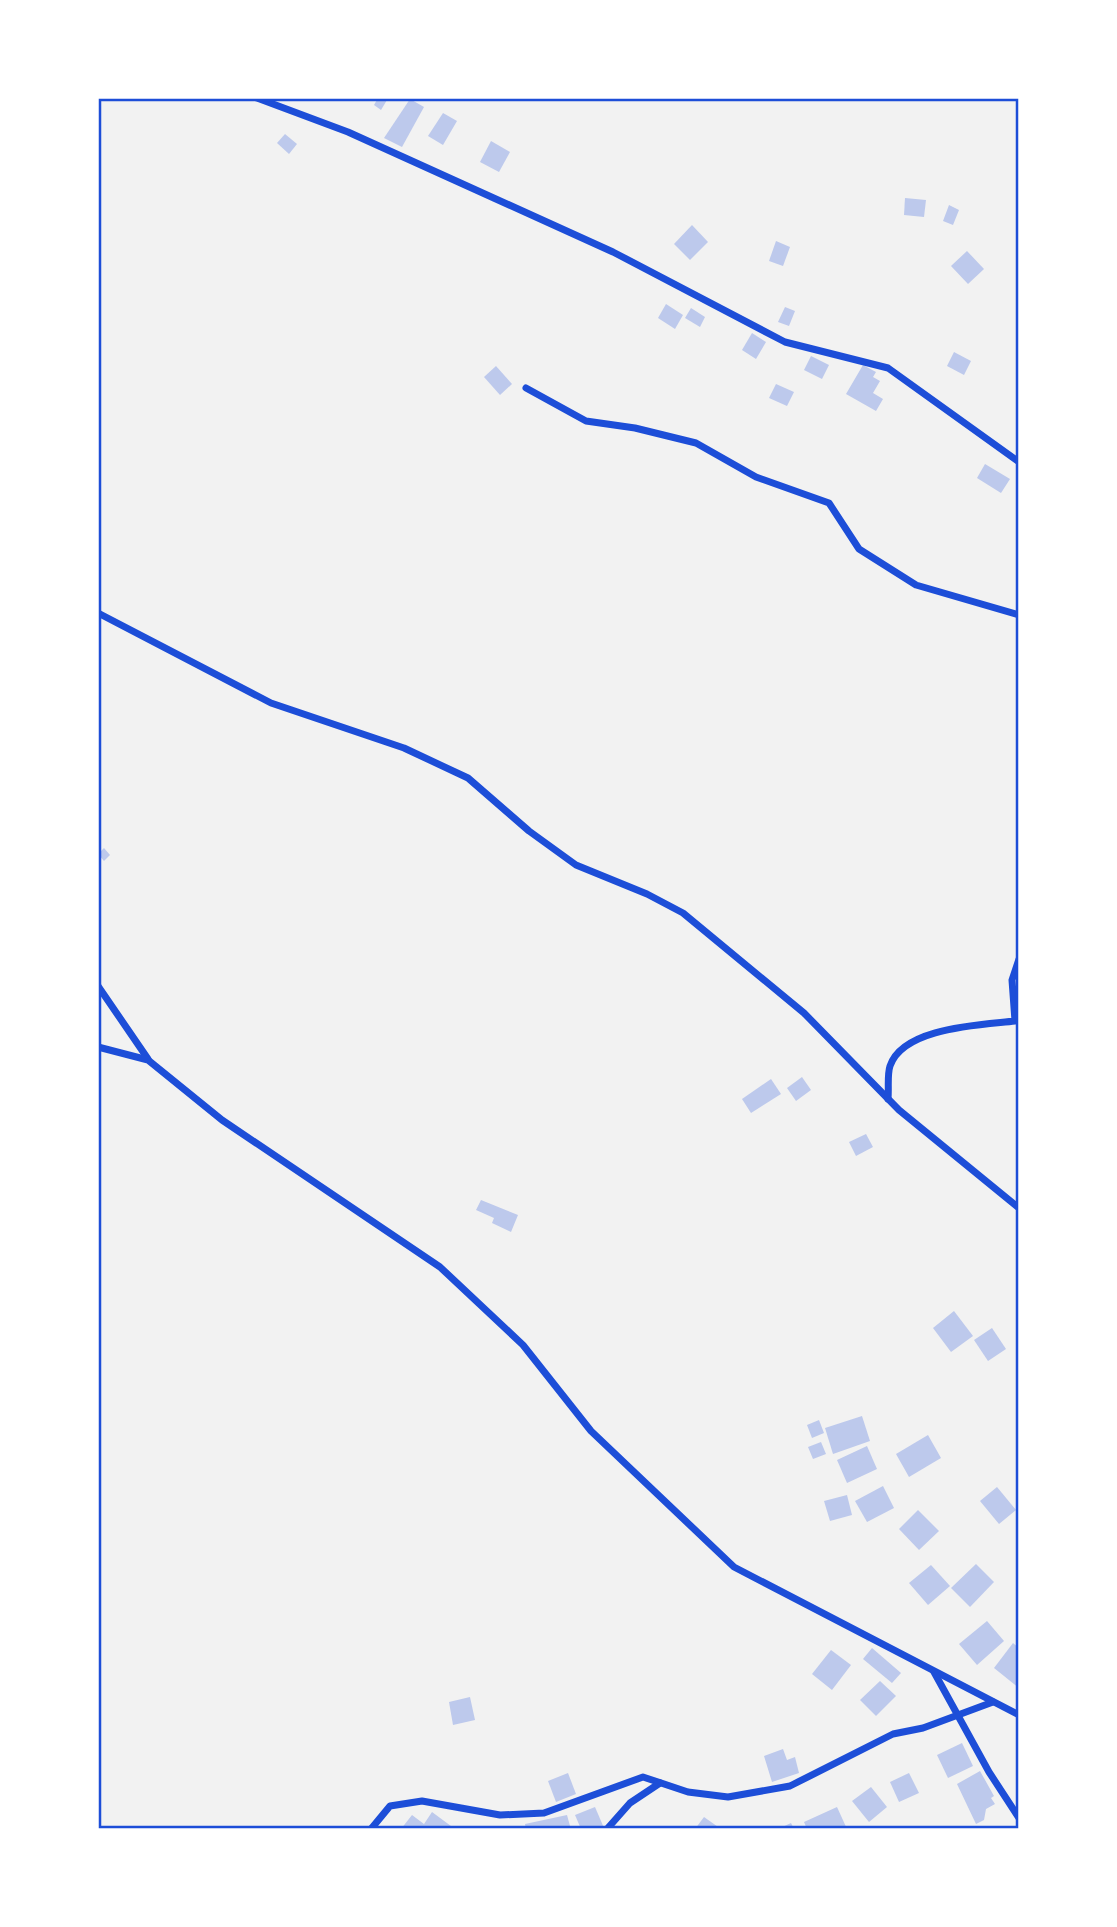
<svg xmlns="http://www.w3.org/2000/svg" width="1117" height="1927" font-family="Cabin,sans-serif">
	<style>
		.building { fill: #bdc9ec }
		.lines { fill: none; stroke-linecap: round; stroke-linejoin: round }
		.minor { stroke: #1d4ed8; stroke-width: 7 }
		.neatline { fill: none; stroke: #1d4ed8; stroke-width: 2.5 }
	</style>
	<rect width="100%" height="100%" fill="#f2f2f2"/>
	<g class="building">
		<path d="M378,98L387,100L381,110L374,105Z"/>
		<path d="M410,99L424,107L402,147L384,138Z"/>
		<path d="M443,113L457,121L443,145L428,136Z"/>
		<path d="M285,134L297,144L289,154L277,143Z"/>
		<path d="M491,141L510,152L499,172L480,162Z"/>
		<path d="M905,198L926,200L924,217L904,215Z"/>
		<path d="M949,205L959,210L953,225L943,221Z"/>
		<path d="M692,225L708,242L690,260L674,244Z"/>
		<path d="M776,241L790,247L783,266L769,261Z"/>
		<path d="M967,251L984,269L968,284L951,266Z"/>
		<path d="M666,304L683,315L675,329L658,318Z"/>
		<path d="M785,307L795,311L789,326L778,322Z"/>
		<path d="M691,308L705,317L700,327L685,318Z"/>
		<path d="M752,333L766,342L756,359L742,350Z"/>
		<path d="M954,352L971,361L964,375L947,366Z"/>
		<path d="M811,356L829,365L822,379L804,370Z"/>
		<path d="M863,365L876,372L873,377L880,381L873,393L883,399L876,411L846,394Z"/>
		<path d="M496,366L512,384L500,395L484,377Z"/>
		<path d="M776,384L794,392L787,406L769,398Z"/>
		<path d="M985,464L1010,479L1001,493L977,478Z"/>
		<path d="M104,848L110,855L104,861L98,854Z"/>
		<path d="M802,1077L811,1090L796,1101L787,1088Z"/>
		<path d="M771,1079L781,1094L751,1113L742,1099Z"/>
		<path d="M866,1134L873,1147L856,1156L849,1142Z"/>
		<path d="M481,1200L518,1215L511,1232L492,1223L494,1218L476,1210Z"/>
		<path d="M954,1311L973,1336L951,1352L933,1328Z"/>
		<path d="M992,1328L1006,1349L988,1361L974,1340Z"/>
		<path d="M862,1416L870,1441L833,1454L825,1428Z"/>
		<path d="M819,1420L824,1433L812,1438L807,1425Z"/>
		<path d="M928,1435L941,1458L909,1477L896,1454Z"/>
		<path d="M821,1442L826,1454L813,1459L808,1447Z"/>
		<path d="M867,1446L877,1469L847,1483L837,1460Z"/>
		<path d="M883,1486L894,1508L867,1522L855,1501Z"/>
		<path d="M997,1487L1016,1510L999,1524L980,1501Z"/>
		<path d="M847,1495L852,1515L830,1521L824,1501Z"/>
		<path d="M918,1510L939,1531L919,1550L899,1529Z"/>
		<path d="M976,1564L994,1582L970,1607L951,1588Z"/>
		<path d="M931,1565L950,1586L928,1605L909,1583Z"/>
		<path d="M987,1621L1004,1641L977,1665L959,1644Z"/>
		<path d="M1013,1643L1019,1648V1688L994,1668Z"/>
		<path d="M872,1648L901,1673L892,1683L863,1659Z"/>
		<path d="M831,1650L851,1665L832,1690L812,1674Z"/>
		<path d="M880,1681L896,1696L876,1716L860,1700Z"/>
		<path d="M470,1697L475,1720L453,1725L449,1702Z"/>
		<path d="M962,1743L973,1766L948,1778L937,1755Z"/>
		<path d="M783,1749L787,1760L795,1757L799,1773L772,1782L764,1756Z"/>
		<path d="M980,1771L994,1796L991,1798L995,1804L986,1809L984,1820L976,1824L957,1784Z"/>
		<path d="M568,1773L576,1794L556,1802L548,1781Z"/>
		<path d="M909,1773L919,1793L899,1802L890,1782Z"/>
		<path d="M871,1787L887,1807L869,1822L852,1801Z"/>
		<path d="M595,1807L604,1828L581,1829L575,1815Z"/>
		<path d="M837,1807L847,1829H807L804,1822Z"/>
		<path d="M432,1812L455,1829H401L412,1815L424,1824Z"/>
		<path d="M567,1815L570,1826L526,1829L525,1824Z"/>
		<path d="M704,1817L721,1829H695Z"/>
		<path d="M791,1823L794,1829H778Z"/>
	</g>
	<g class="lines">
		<g class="minor">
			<path d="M257,98L348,132L613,252L785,342L888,368L1019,462"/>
			<path d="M526,388L586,421L635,428L696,443L756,477L829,503L859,549L916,585L1019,615"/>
			<path d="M98,613L271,703L404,748L468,778L529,831L576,865L647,894L683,913L804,1013L899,1110L1019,1208"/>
			<path d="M98,986L148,1059"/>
			<path d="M98,1047L148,1060L222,1120L440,1267L523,1345L591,1431L734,1567L1019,1715"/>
			<path d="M888,1099C889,1089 887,1075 890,1066C903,1027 981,1025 1015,1021L1012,980L1019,959"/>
			<path d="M934,1672L989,1772L1019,1818"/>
			<path d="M371,1829L390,1806L422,1801L500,1815L544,1813L643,1777L688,1792L728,1797L790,1786L893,1734L923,1728L993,1702"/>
			<path d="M607,1829L630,1803L660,1783"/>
		</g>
	</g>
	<rect width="1117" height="1927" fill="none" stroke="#ffffff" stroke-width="200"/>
	<rect x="100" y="100" width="917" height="1727" class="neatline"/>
</svg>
